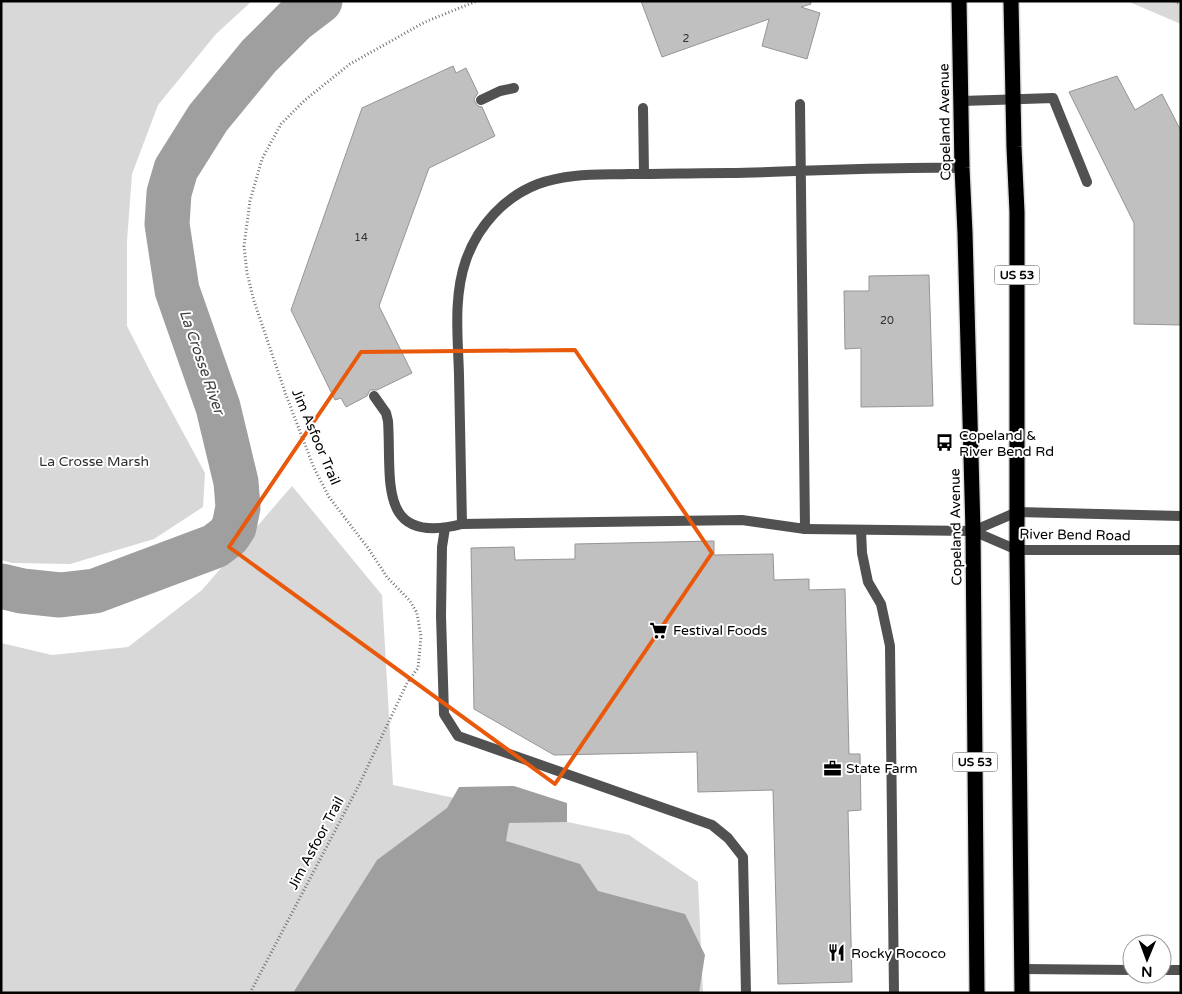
<svg xmlns="http://www.w3.org/2000/svg" width="1182" height="994" font-family="'Varela Round',sans-serif">
	<style>
		.green { fill: #d8d8d8 }
		.water { fill: #9f9f9f }
		.lines { fill: none; stroke-linecap: round; stroke-linejoin: round }
		.river { stroke: #9f9f9f; stroke-width: 45 }
		.building { fill: #c0c0c0; stroke: #959595 }
		.highway-casing { stroke: #dbdbdb; stroke-width: 18 }
		.path { stroke: #737373; stroke-width: 3; stroke-dasharray: 1 2.5; stroke-linecap: butt }
		.lane { stroke: #515151; stroke-width: 10 }
		.street { stroke: #515151; stroke-width: 10 }
		.highway { stroke: #000; stroke-width: 15 }
		.marked { fill: none; stroke: #e8590c; stroke-width: 4; stroke-linejoin: round }
		.labels { text-anchor: middle; dominant-baseline: central; stroke-width: 4; stroke-linejoin: round; paint-order: stroke }
		.number-label { font-size: 11px; fill: #303030 }
		.shield { fill: #fff; stroke: #4c4c4c; stroke-width: 1 }
		.shield-label { font-size: 12px; font-weight: bold; fill: #000 }
		.street-label { font-size: 14px; fill: #000; stroke: #fff }
		.poi-label { font-size: 14px; fill: #000; stroke: #fff; text-anchor: start }
		.park-label { font-size: 14px; fill: #2f2f2f; stroke: #fff }
		.water-label { font-size: 15px; font-style: italic; fill: #404040; stroke: #fff }
	</style>
	<rect width="100%" height="100%" fill="#fff"/>
	<g class="green">
		<path d="M1,1H252L216,34L158,105L132,174L127,241V326L153,377L205,473L203,507L154,539L70,564L12,563L1,560Z"/>
		<path d="M1127,1H1181V24Z"/>
		<path d="M292,486L382,595L393,785L629,835L698,882L703,993H1V643L52,655L128,647L202,590Z"/>
	</g>
	<path class="water" d="M514,786L567,803V822L509,823L506,841L580,864L598,891L685,914L705,955L699,993H293L377,860L447,808L459,787Z"/>
	<g class="lines">
		<path class="river" d="M1,586L22,591L60,595L95,591L215,546L228,536L234,527L238,507L236,482L218,407L177,290L167,224L169,193L176,169L208,118L259,56L295,20L320,1"/>
	</g>
	<g class="building">
		<path d="M641,1H810L811,4L801,7L820,13L807,59L762,46L769,19L662,57Z"/>
		<path d="M453,66L456,73L466,68L478,93L474,99L475,102L478,106L482,107L495,136L429,168L379,306L412,373L377,390H370L367,396L346,407L341,398L335,400L291,310L362,108Z"/>
		<path d="M1117,76L1135,110L1162,94L1181,131V325L1134,324V223L1069,92Z"/>
		<path d="M929,275L933,406L861,407V348L845,349L844,291H869V276Z"/>
		<path d="M714,541V555L773,554L774,580L809,579V590L845,589L849,754H860L861,810L848,811L852,982L778,984L773,790L698,792L697,752L554,755L474,709L471,548L514,547L515,560L575,559V544Z"/>
	</g>
	<g class="lines">
		<defs>
			<g id="highway">
				<path d="M959,1L962,168L965,233L973,531L977,993"/>
				<path d="M1011,1L1014,147L1017,212V550L1022,993"/>
			</g>
		</defs>
		<use href="#highway" class="highway-casing"/>
		<g class="path">
			<path d="M1174,1L1181,4"/>
			<path d="M250,993L359,785L407,683L418,668L421,637L417,613L410,601L387,577L368,548L329,497L314,468L286,395L254,301L247,273L244,246L250,201L262,159L281,124L305,100L350,64L425,22L477,1"/>
		</g>
		<g class="lane">
			<path d="M481,100L500,91L514,88"/>
			<path d="M961,101L1053,98L1087,182"/>
			<path d="M800,104C801,246 804,387 805,529L742,520L462,524C461,474 460,425 459,375C458,338 453,297 466,260C478,226 504,197 538,184C568,173 598,175 629,174C663,174 696,173 729,173C807,172 884,166 962,168"/>
			<path d="M643,108L644,174"/>
			<path d="M374,396L386,413L388,421C392,479 376,546 462,524"/>
			<path d="M445,528L442,547L441,616L444,714L458,736L712,825L728,838L743,857L746,993"/>
			<path d="M861,530L862,553L868,582L881,604L890,646L894,993"/>
		</g>
		<g class="street">
			<path d="M805,529L973,531L1017,512L1181,516"/>
			<path d="M973,531L1017,550H1181"/>
			<path d="M1022,969L1132,970"/>
			<path d="M1162,970H1181"/>
		</g>
		<use href="#highway" class="highway"/>
	</g>
	<path class="marked" d="M575,350L712,553L555,784L229,547L361,352Z"/>
	<defs>
		<symbol id="bus-bare" viewBox="-9 -9 18 18"><path d="M-5-6H5V4H4V6H2V4H-2V6H-4V4H-5ZM-3.5-4V0h7V-4ZM-3.5 1.2v1.5H-2V1.2ZM2 1.2v1.5H3.5V1.2Z" fill="#000" stroke="#fff" stroke-width="2.5" paint-order="stroke"/></symbol>
		<symbol id="supermarket-bare" viewBox="-9 -9 18 18"><path d="M-6-5.5h2.5l.6 2H6L4.5 2H-2.5L-4.4-4H-6ZM-1.5 3.2a1.3 1.3 0 1 0 .1 0ZM3 3.2a1.3 1.3 0 1 0 .1 0Z" fill="#000" stroke="#fff" stroke-width="2.5" paint-order="stroke"/></symbol>
		<symbol id="office-bare" viewBox="-9 -9 18 18"><path d="M-6-3h4V-5.5h4V-3h4V5H-6ZM-1-4.5V-3h2v-1.5ZM-6 0V1H6V0Z" fill="#000" stroke="#fff" stroke-width="2.5" paint-order="stroke"/></symbol>
		<symbol id="restaurant-bare" viewBox="-9 -9 18 18"><path d="M-5-6h1v4h1v-4h1v4h1v-4h1v5L-1.5 .5V6h-2V.5L-5-1ZM5-6V6H3V1.5H1.5Q1.5-4 5-6Z" fill="#000" stroke="#fff" stroke-width="2.5" paint-order="stroke"/></symbol>
	</defs>
	<g fill-rule="evenodd">
		<use href="#bus-bare" x="932" y="430" width="25" height="25"/>
		<use href="#supermarket-bare" x="646" y="618" width="25" height="25"/>
		<use href="#office-bare" x="820" y="756" width="25" height="25"/>
		<use href="#restaurant-bare" x="824" y="940" width="25" height="25"/>
	</g>
	<g class="labels">
		<g class="number-label">
			<text x="686" y="38">2</text>
			<text x="361" y="237">14</text>
			<text x="887" y="320">20</text>
		</g>
		<g class="shield">
			<rect x="994.5" y="265.5" width="45" height="19" rx="4"/>
			<rect x="952.5" y="752.5" width="45" height="19" rx="4"/>
		</g>
		<g class="shield-label">
			<text x="1017" y="275">US 53</text>
			<text x="975" y="762">US 53</text>
		</g>
		<g class="street-label">
			<text transform="translate(945 122) rotate(-91)">Copeland Avenue</text>
			<text transform="translate(316 437) rotate(67)">Jim Asfoor Trail</text>
			<text transform="translate(956 527) rotate(-91)">Copeland Avenue</text>
			<text transform="translate(1075 535) rotate(1)">River Bend Road</text>
			<text transform="translate(316 843) rotate(-62)">Jim Asfoor Trail</text>
		</g>
		<g class="poi-label">
			<text x="959" y="435">Copeland &amp;<tspan x="959" dy="16">River Bend Rd</tspan></text>
			<text x="673" y="630">Festival Foods</text>
			<text x="846" y="768">State Farm</text>
			<text x="851" y="953">Rocky Rococo</text>
		</g>
		<g class="park-label">
			<text x="94" y="461">La Crosse Marsh</text>
		</g>
		<g class="water-label">
			<text transform="translate(202 362) rotate(71)">La Crosse River</text>
		</g>
	</g>
	<rect width="1182" height="994" fill="none" stroke="#000000" stroke-width="5"/>
	<g transform="translate(1147 959) rotate(181)"><circle r="24" fill="#ffffff" stroke="#999999"/>
	<path d="M0-4L9 19L0 12L-9 19Z" fill="#000000"/>
	<text y="-8" font-size="14" font-weight="bold" text-anchor="middle" fill="#000000">N</text>
	</g>
</svg>
